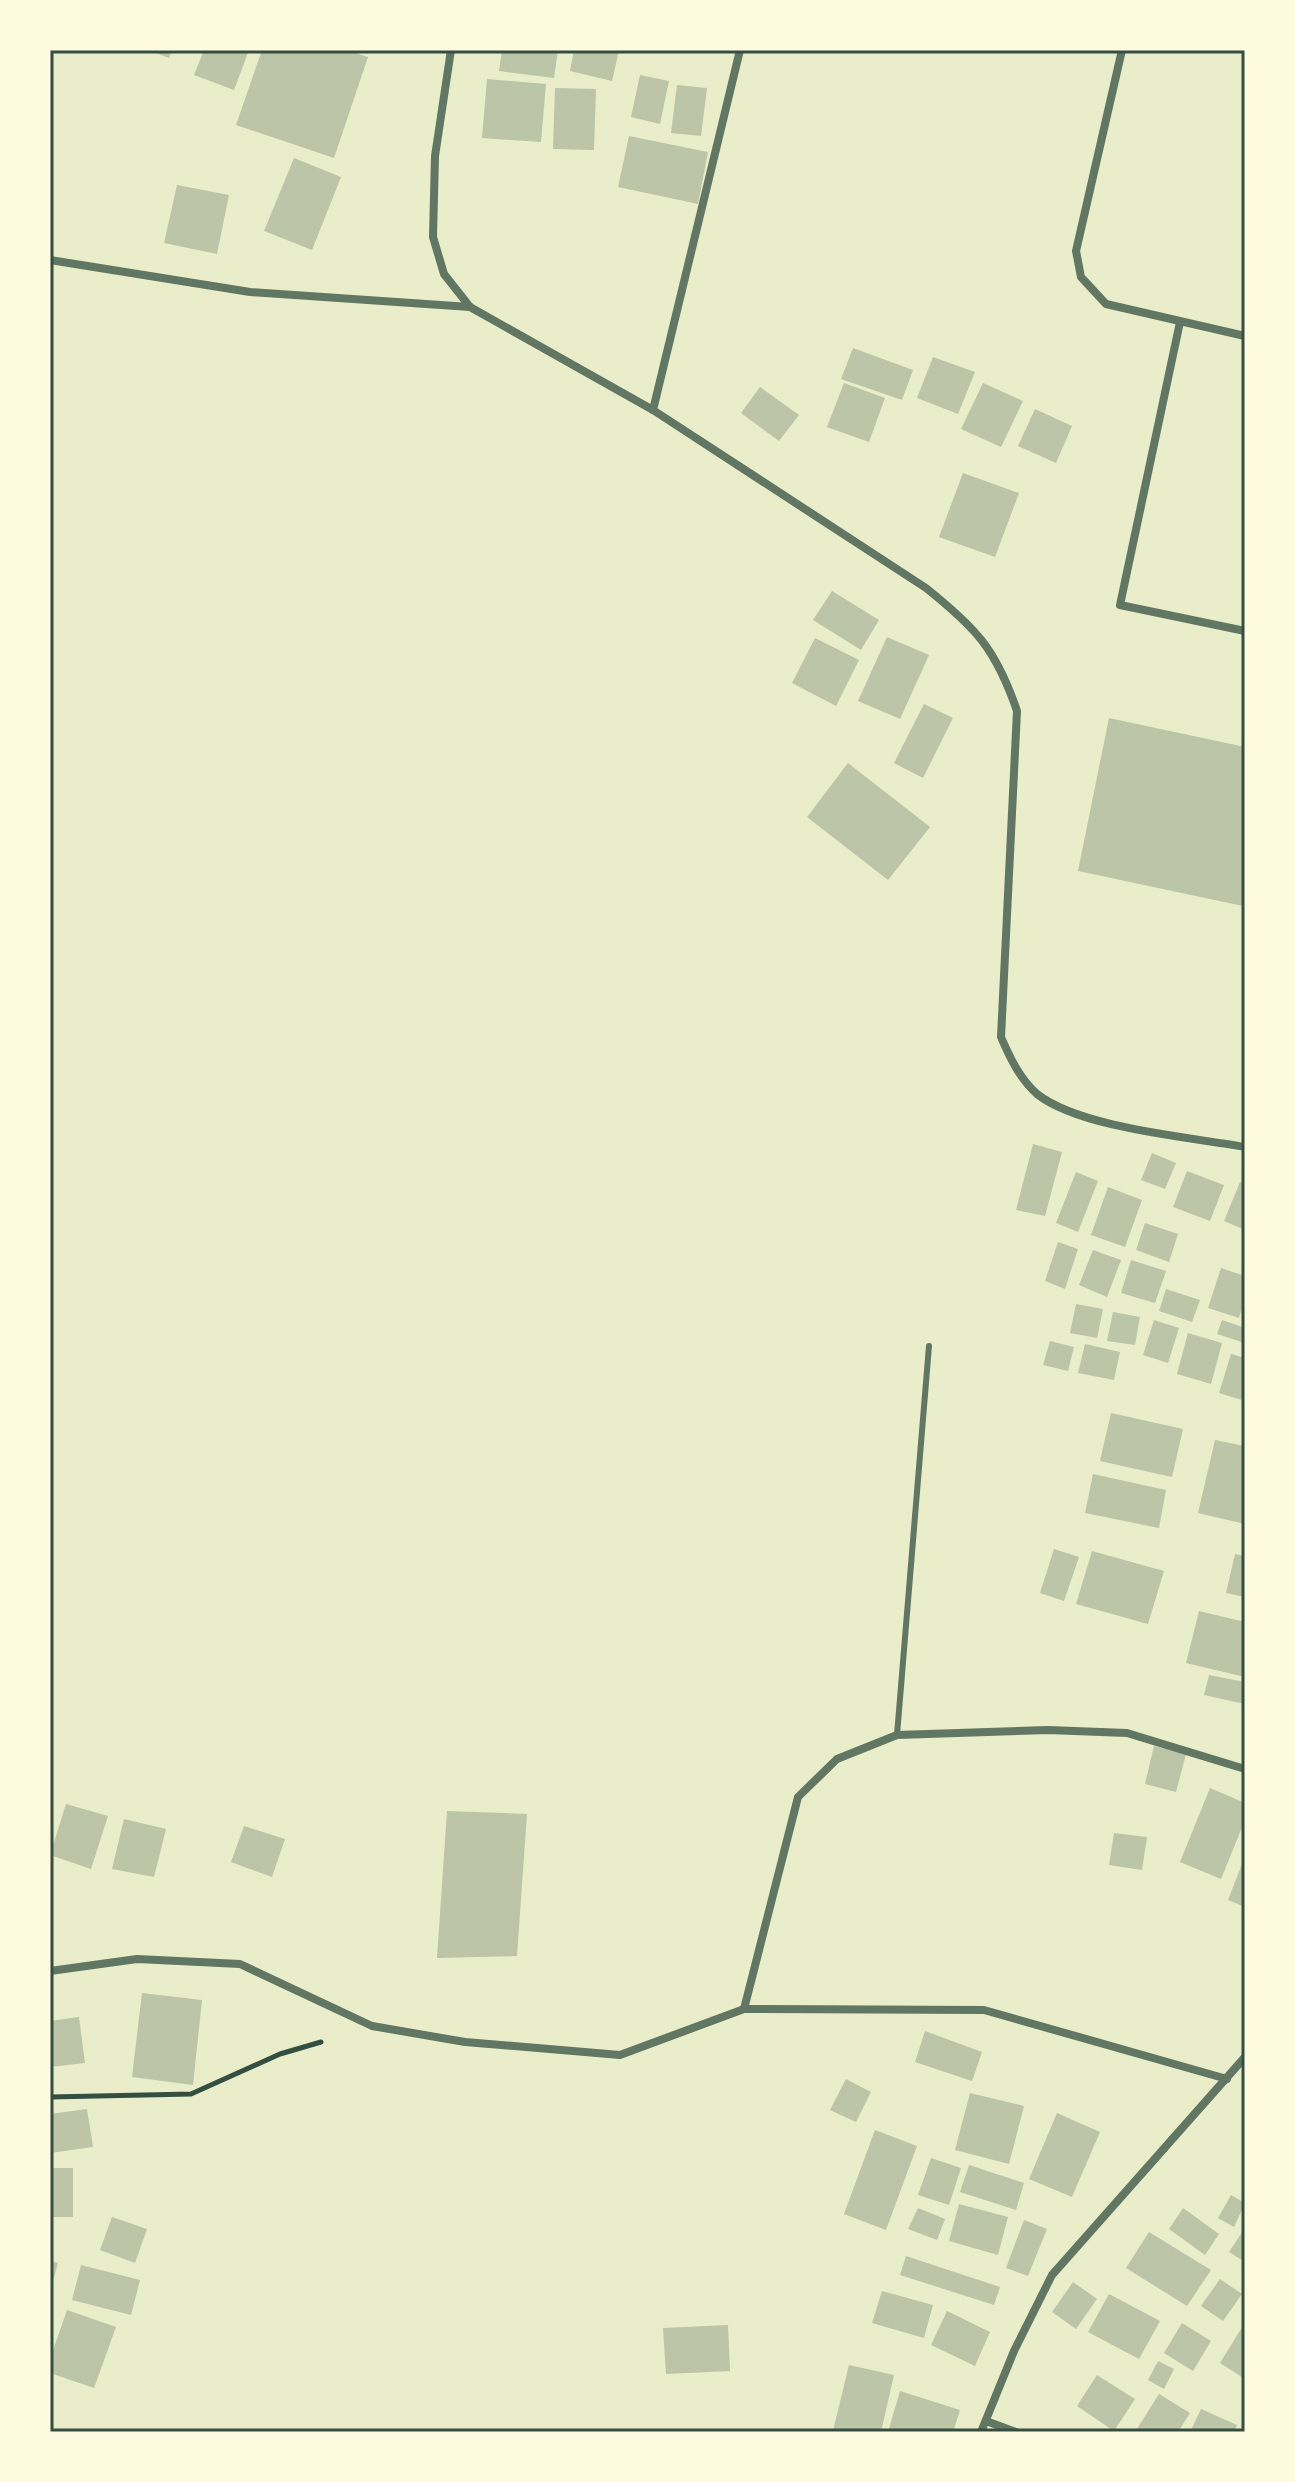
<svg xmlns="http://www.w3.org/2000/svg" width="1295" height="2482" font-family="'Space Grotesk',sans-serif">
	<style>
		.building { fill: #bcc5a7 }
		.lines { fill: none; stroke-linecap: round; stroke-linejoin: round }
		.path { stroke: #344e41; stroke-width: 5 }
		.service { stroke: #617663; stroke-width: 6 }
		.minor { stroke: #617663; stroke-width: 8 }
		.neatline { fill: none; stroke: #344e41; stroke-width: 3 }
	</style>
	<rect width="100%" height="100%" fill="#e9edc9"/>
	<g class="building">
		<path d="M148,50H172L169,58Z"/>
		<path d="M204,50H249L234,90L194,75Z"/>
		<path d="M262,50H347L368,57L334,158L236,125Z"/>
		<path d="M502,50H558L554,78L499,71Z"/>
		<path d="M574,50H619L612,81L570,71Z"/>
		<path d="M640,75L669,81L660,124L631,117Z"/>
		<path d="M487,79L546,84L541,142L482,138Z"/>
		<path d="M677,85L707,88L701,136L671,133Z"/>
		<path d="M555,88L596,89L594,150L553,149Z"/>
		<path d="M629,136L708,152L698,204L618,187Z"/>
		<path d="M294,158L341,177L312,250L264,231Z"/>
		<path d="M177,185L229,195L217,254L164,243Z"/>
		<path d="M853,348L913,370L902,400L841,379Z"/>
		<path d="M933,357L975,372L958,414L917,398Z"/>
		<path d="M844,383L885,398L869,442L827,427Z"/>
		<path d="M983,383L1023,401L1001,447L961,429Z"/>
		<path d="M760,387L799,415L779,441L741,413Z"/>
		<path d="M1035,409L1072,426L1056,463L1018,446Z"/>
		<path d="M963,473L1019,493L995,557L939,537Z"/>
		<path d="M832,591L879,620L861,650L813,620Z"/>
		<path d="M887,637L929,655L900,719L858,701Z"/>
		<path d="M815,638L859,660L836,706L792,683Z"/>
		<path d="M924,704L953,718L923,778L894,763Z"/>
		<path d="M1109,718L1245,747L1243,906L1078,871Z"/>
		<path d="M848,763L930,827L888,880L807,817Z"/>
		<path d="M1033,1144L1062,1152L1045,1216L1016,1210Z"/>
		<path d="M1152,1153L1176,1163L1165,1189L1141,1180Z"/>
		<path d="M1187,1171L1224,1185L1210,1221L1173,1207Z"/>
		<path d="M1076,1172L1098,1181L1078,1232L1056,1223Z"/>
		<path d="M1240,1182L1245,1184V1230L1224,1221Z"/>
		<path d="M1108,1187L1142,1200L1125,1247L1091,1235Z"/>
		<path d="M1145,1223L1178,1234L1169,1262L1136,1250Z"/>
		<path d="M1058,1242L1078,1249L1065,1289L1045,1281Z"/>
		<path d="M1093,1250L1121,1260L1107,1297L1079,1285Z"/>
		<path d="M1131,1260L1166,1271L1155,1303L1121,1293Z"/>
		<path d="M1221,1268L1245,1276V1299L1239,1318L1208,1308Z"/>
		<path d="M1166,1289L1200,1300L1192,1322L1159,1311Z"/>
		<path d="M1076,1304L1103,1309L1097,1338L1070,1333Z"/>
		<path d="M1113,1312L1140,1317L1135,1345L1107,1341Z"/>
		<path d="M1154,1320L1179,1328L1168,1363L1143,1355Z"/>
		<path d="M1222,1320L1245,1328V1343L1217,1334Z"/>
		<path d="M1188,1333L1222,1343L1211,1384L1177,1374Z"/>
		<path d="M1050,1341L1074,1347L1068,1371L1043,1365Z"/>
		<path d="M1085,1344L1120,1352L1114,1380L1078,1373Z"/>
		<path d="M1231,1354L1245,1358V1401L1219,1393Z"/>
		<path d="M1111,1413L1183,1429L1172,1477L1100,1461Z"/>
		<path d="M1215,1440L1245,1446V1524L1198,1513Z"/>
		<path d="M1093,1474L1166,1490L1159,1528L1085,1513Z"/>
		<path d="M1054,1549L1079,1557L1064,1601L1040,1593Z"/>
		<path d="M1092,1551L1164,1571L1148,1624L1076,1604Z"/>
		<path d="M1235,1554L1245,1556V1597L1226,1593Z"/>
		<path d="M1199,1611L1245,1622V1677L1186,1663Z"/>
		<path d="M1209,1675L1245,1682V1704L1204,1695Z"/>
		<path d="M1154,1746L1186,1754L1176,1792L1145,1784Z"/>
		<path d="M1210,1788L1245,1803V1820L1221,1879L1180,1862Z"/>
		<path d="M66,1804L108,1816L91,1869L50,1855Z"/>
		<path d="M447,1811L527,1814L517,1956L437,1958Z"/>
		<path d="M124,1819L166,1829L154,1877L112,1869Z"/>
		<path d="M244,1826L285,1839L272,1877L231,1862Z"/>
		<path d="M1114,1833L1147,1837L1142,1870L1109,1865Z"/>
		<path d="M1245,1856V1907L1228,1900Z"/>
		<path d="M142,1993L202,2000L193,2085L132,2077Z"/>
		<path d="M79,2017L85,2063L50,2067V2021Z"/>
		<path d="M925,2031L982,2052L972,2081L915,2062Z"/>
		<path d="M846,2079L871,2092L856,2122L830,2110Z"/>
		<path d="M970,2093L1024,2106L1009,2164L955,2150Z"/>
		<path d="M87,2109L93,2147L50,2153V2114Z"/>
		<path d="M1057,2113L1100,2132L1072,2197L1029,2179Z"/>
		<path d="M875,2130L917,2146L886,2230L844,2214Z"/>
		<path d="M931,2158L961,2168L949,2205L918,2195Z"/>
		<path d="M969,2165L1024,2183L1016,2210L960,2192Z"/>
		<rect x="50" y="2168" width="23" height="49"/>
		<path d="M1231,2195L1245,2203L1234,2227L1218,2218Z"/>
		<path d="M959,2204L1008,2217L998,2255L949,2241Z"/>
		<path d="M918,2208L945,2219L937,2240L908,2229Z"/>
		<path d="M1183,2208L1219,2234L1205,2255L1169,2229Z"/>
		<path d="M112,2217L147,2229L135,2263L100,2250Z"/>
		<path d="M1024,2220L1047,2229L1028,2276L1006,2268Z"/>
		<path d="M1245,2228V2262L1229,2252Z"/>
		<path d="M1149,2232L1211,2270L1187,2306L1126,2268Z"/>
		<path d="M906,2256L1000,2287L994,2305L900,2275Z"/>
		<path d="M50,2261L58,2263L51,2288L50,2287Z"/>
		<path d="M81,2265L140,2280L131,2315L72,2300Z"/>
		<path d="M1220,2279L1242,2294L1223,2321L1201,2306Z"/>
		<path d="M1073,2282L1097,2299L1076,2329L1052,2312Z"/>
		<path d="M882,2291L933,2305L924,2338L872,2323Z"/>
		<path d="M1109,2294L1160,2321L1139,2359L1088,2332Z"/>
		<path d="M67,2310L116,2327L94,2388L50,2373V2359Z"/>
		<path d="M947,2311L990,2332L975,2366L931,2345Z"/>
		<path d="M1182,2323L1211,2341L1193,2371L1164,2353Z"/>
		<path d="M728,2325L730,2371L666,2374L663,2328Z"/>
		<path d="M1241,2329L1245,2331V2379L1220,2363Z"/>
		<path d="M1158,2361L1174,2369L1164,2389L1148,2380Z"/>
		<path d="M849,2365L894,2375L881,2432L833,2431Z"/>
		<path d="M1097,2375L1135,2399L1114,2431L1077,2406Z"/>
		<path d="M900,2391L960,2410L953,2432H888Z"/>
		<path d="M1159,2394L1190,2413L1178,2432H1135Z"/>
		<path d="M1201,2409L1237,2425L1234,2432H1190Z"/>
	</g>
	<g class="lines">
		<path class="path" d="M50,2097L191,2094L280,2054L321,2042"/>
		<path class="service" d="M897,1735L929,1346"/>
		<g class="minor">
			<path d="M451,50L435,156L433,237L444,274L470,307L653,410L926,588C976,628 996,649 1017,711L1001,1037C1010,1058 1020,1079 1037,1094C1080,1128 1189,1137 1245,1147"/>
			<path d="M1122,50L1076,251L1081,277L1106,304L1245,336"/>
			<path d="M50,260L250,292L470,307"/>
			<path d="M1180,322L1120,605L1245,631"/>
			<path d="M653,410L740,50"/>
			<path d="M50,1971L137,1959L240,1964L372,2026L465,2042L620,2055L744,2009L984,2010L1227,2079"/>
			<path d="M744,2009L798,1797L837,1759L897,1735L1048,1730L1127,1733L1245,1769"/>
			<path d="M986,2421L1016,2432"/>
			<path d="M981,2432L1014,2351L1052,2275L1245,2057"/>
		</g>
	</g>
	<rect width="1295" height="2482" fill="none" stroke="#fefae0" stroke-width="104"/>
	<rect x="52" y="52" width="1191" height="2378" class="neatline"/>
</svg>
